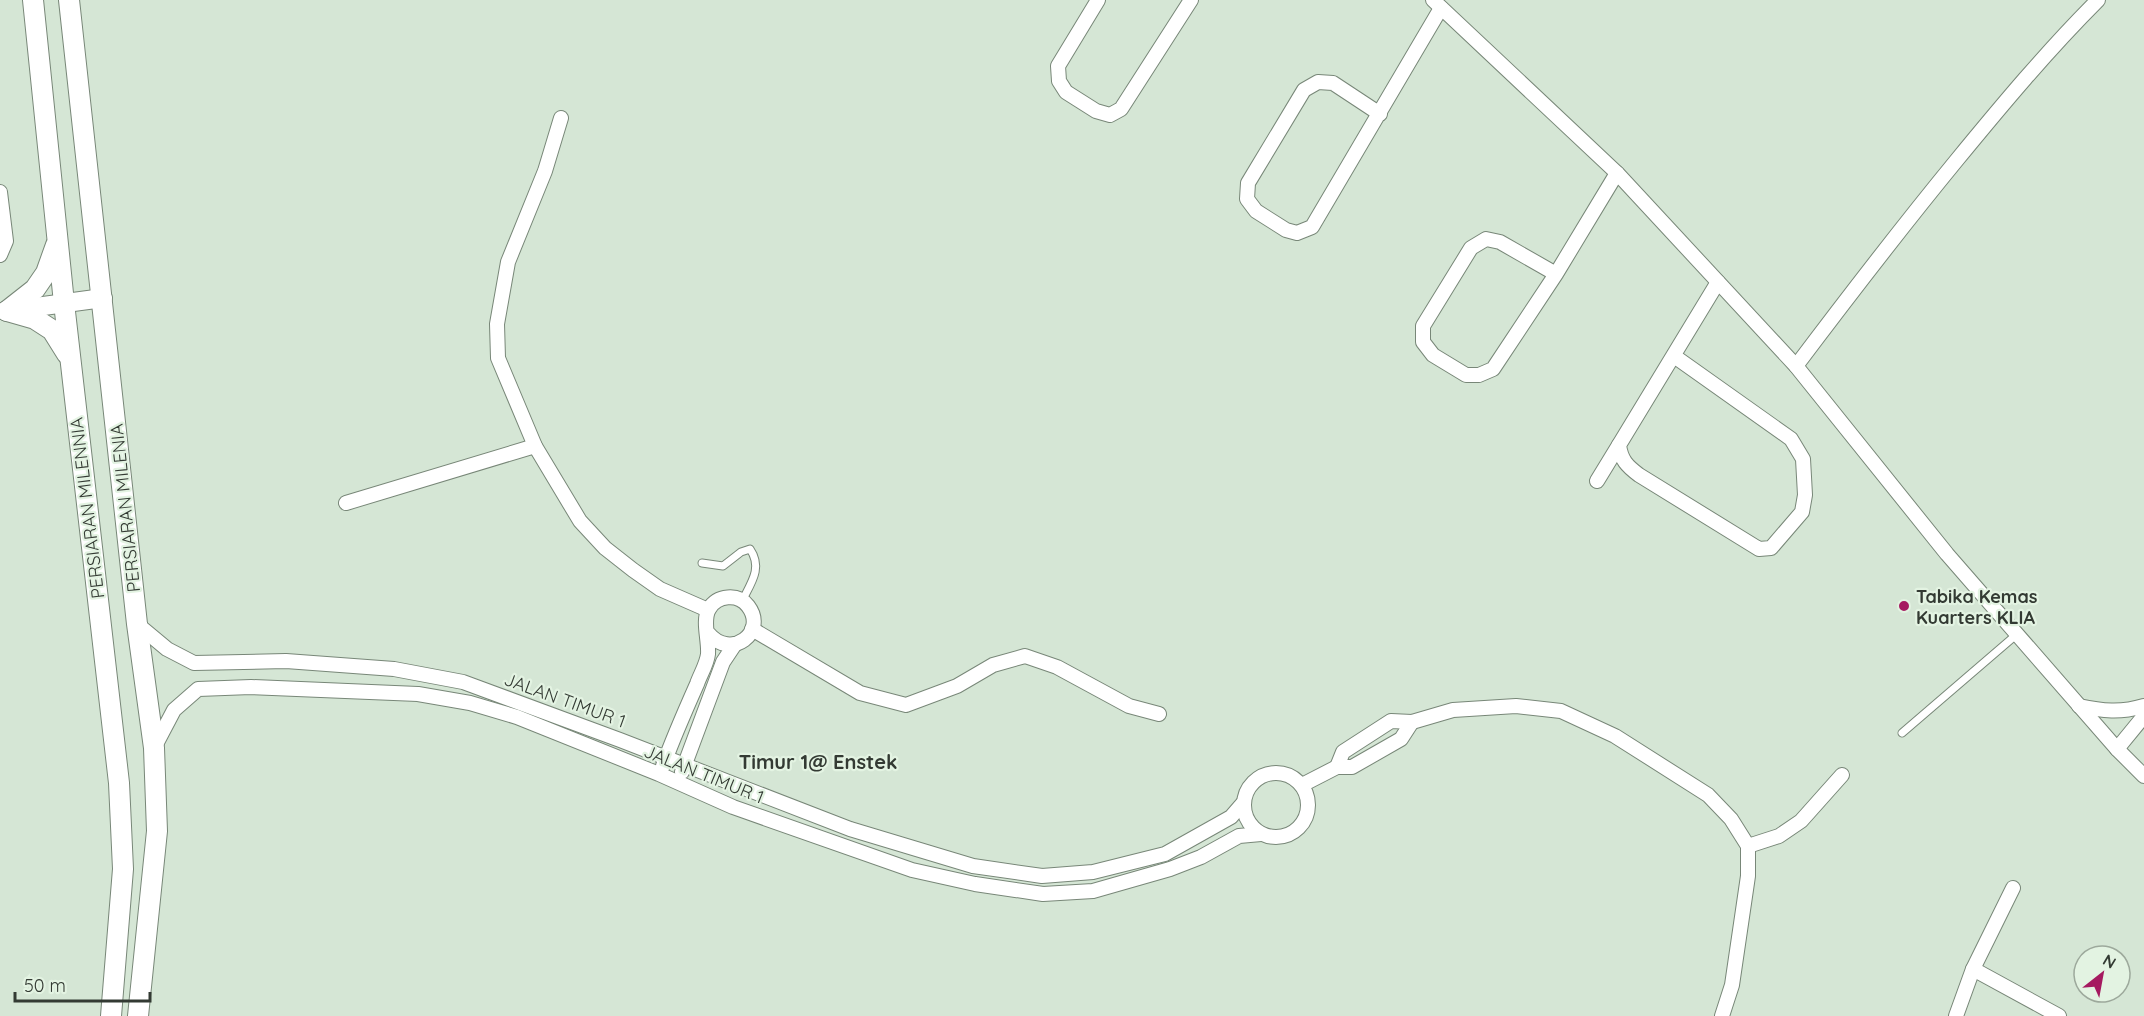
<svg xmlns="http://www.w3.org/2000/svg" width="2144" height="1016" font-family="Quicksand,sans-serif">
	<style>
		.lines { fill: none; stroke-linecap: round; stroke-linejoin: round }
		.service-casing { stroke: #788778; stroke-width: 9 }
		.minor-casing { stroke: #788778; stroke-width: 16 }
		.tertiary-casing { stroke: #788778; stroke-width: 20 }
		.secondary-casing { stroke: #788778; stroke-width: 22 }
		.service { stroke: #fff; stroke-width: 7 }
		.minor { stroke: #fff; stroke-width: 14 }
		.tertiary { stroke: #fff; stroke-width: 18 }
		.secondary { stroke: #fff; stroke-width: 20 }
		.poi-dot { fill: #a51a60; stroke: #e3f3e2; stroke-width: 2 }
		.labels { text-anchor: middle; dominant-baseline: central; stroke-width: 4.5; stroke-linejoin: round; paint-order: stroke }
		.street-label { font-size: 18px; fill: #333a33; stroke: #e3f3e2 }
		.poi-label { font-size: 18px; font-weight: bold; fill: #333a33; stroke: #e3f3e2; text-anchor: start }
		.neighbourhood-label { font-size: 20px; font-weight: bold; fill: #333a33; stroke: #e3f3e2 }
	</style>
	<rect width="100%" height="100%" fill="#d5e6d5"/>
	<g class="lines">
		<defs>
			<g id="service">
				<path d="M702,563L723,566L741,552L750,549C763,568 751,583 742,601"/>
				<path d="M1902,733L2016,635"/>
			</g>
			<g id="minor">
				<path d="M1098,0L1058,66L1059,81L1066,92L1096,111L1110,115L1121,109L1191,0"/>
				<path d="M1433,0L1617,173L1796,366L1947,554L2117,749L2144,776"/>
				<path d="M1380,114L1333,83L1318,82L1304,90L1248,183L1247,199L1256,211L1286,230L1297,233L1312,227L1441,8"/>
				<path d="M561,118L545,171L508,262L497,324L498,358L535,446L580,521L605,548L633,570L660,589L708,610"/>
				<path d="M0,192L6,241L0,255"/>
				<path d="M1556,274L1500,242L1486,239L1471,248L1423,326V342L1433,355L1466,375H1479L1493,369L1556,274L1617,173"/>
				<path d="M1674,356L1791,439L1803,459L1805,495L1802,512L1771,548L1759,549L1639,475C1627,466 1621,460 1619,445L1718,282"/>
				<path d="M1796,366C1848,297 1901,228 1956,161C2002,105 2047,51 2098,0"/>
				<path d="M1597,481L1619,445"/>
				<path d="M346,503L535,446"/>
				<path d="M137,624L167,649L194,663L286,661L394,669L463,682L620,740L850,829L973,866L1042,876L1093,872L1165,854L1231,817L1244,802"/>
				<path d="M752,629L860,693L906,705L957,686L993,665L1025,656L1057,667L1129,706L1159,714"/>
				<path d="M2079,706C2102,711 2121,713 2144,706"/>
				<path d="M154,748L174,710L198,689L251,687L418,694L470,703L517,717L659,774L733,807L912,870L975,884L1043,894L1093,891L1170,869L1201,857L1239,836L1261,834"/>
				<path d="M2117,749L2144,716"/>
				<path d="M663,766C673,738 685,711 697,684C700,675 707,664 708,654C709,640 702,620 709,609C717,595 738,593 748,606C768,632 731,661 708,633"/>
				<path d="M1337,767L1343,752L1391,721L1412,722L1453,710L1516,706L1561,711L1615,736L1708,795L1731,819L1748,846V876L1732,985L1722,1016"/>
				<path d="M682,772L723,662L735,644"/>
				<circle cx="1276" cy="805" r="32"/>
				<path d="M1302,785L1337,767H1352L1401,739L1412,722"/>
				<path d="M1748,846L1779,836L1801,821L1842,775"/>
				<path d="M1973,969L2059,1016"/>
				<path d="M1956,1016L1973,969L2013,888"/>
			</g>
			<path id="tertiary" d="M6,311L103,298"/>
			<g id="secondary">
				<path d="M33,0L64,303L119,783L123,869L111,1016"/>
				<path d="M69,0L137,624L154,748L157,831L138,1016"/>
				<path d="M7,311L35,289L46,273L56,245"/>
				<path d="M7,311L35,319L52,330L67,354"/>
			</g>
		</defs>
		<use href="#service" class="service-casing"/>
		<use href="#minor" class="minor-casing"/>
		<use href="#tertiary" class="tertiary-casing"/>
		<use href="#secondary" class="secondary-casing"/>
		<use href="#service" class="service"/>
		<use href="#minor" class="minor"/>
		<use href="#tertiary" class="tertiary"/>
		<use href="#secondary" class="secondary"/>
	</g>
	<circle class="poi-dot" cx="1904" cy="606" r="6"/>
	<g class="labels">
		<g class="street-label">
			<text transform="translate(87 508) rotate(-97)">PERSIARAN MILENNIA</text>
			<text transform="translate(125 508) rotate(-96)">PERSIARAN MILENIA</text>
			<text transform="translate(565 700) rotate(20)">JALAN TIMUR 1</text>
			<text transform="translate(704 774) rotate(22)">JALAN TIMUR 1</text>
		</g>
		<g class="poi-label">
			<text x="1916" y="596">Tabika Kemas<tspan x="1916" dy="21">Kuarters KLIA</tspan></text>
		</g>
		<g class="neighbourhood-label">
			<text x="818" y="761">Timur 1@ Enstek</text>
		</g>
	</g>
	<g transform="translate(2102 974) rotate(31)"><circle r="28" fill="#e3f3e2" stroke="#9da99c" stroke-width="1.5"/>
	<path d="M0-4.5L10 22L0 15L-10 22Z" fill="#a51a60"/>
	<text y="-9" font-size="16" font-weight="bold" text-anchor="middle" fill="#333a33">N</text>
	</g>
	<path d="M15 992v9h135v-9" fill="none" stroke="#333a33" stroke-width="3"/>
	<text x="24" y="992" font-size="18" fill="#333a33" stroke="#e3f3e2" stroke-width="4.5" paint-order="stroke">50 m</text>
</svg>
